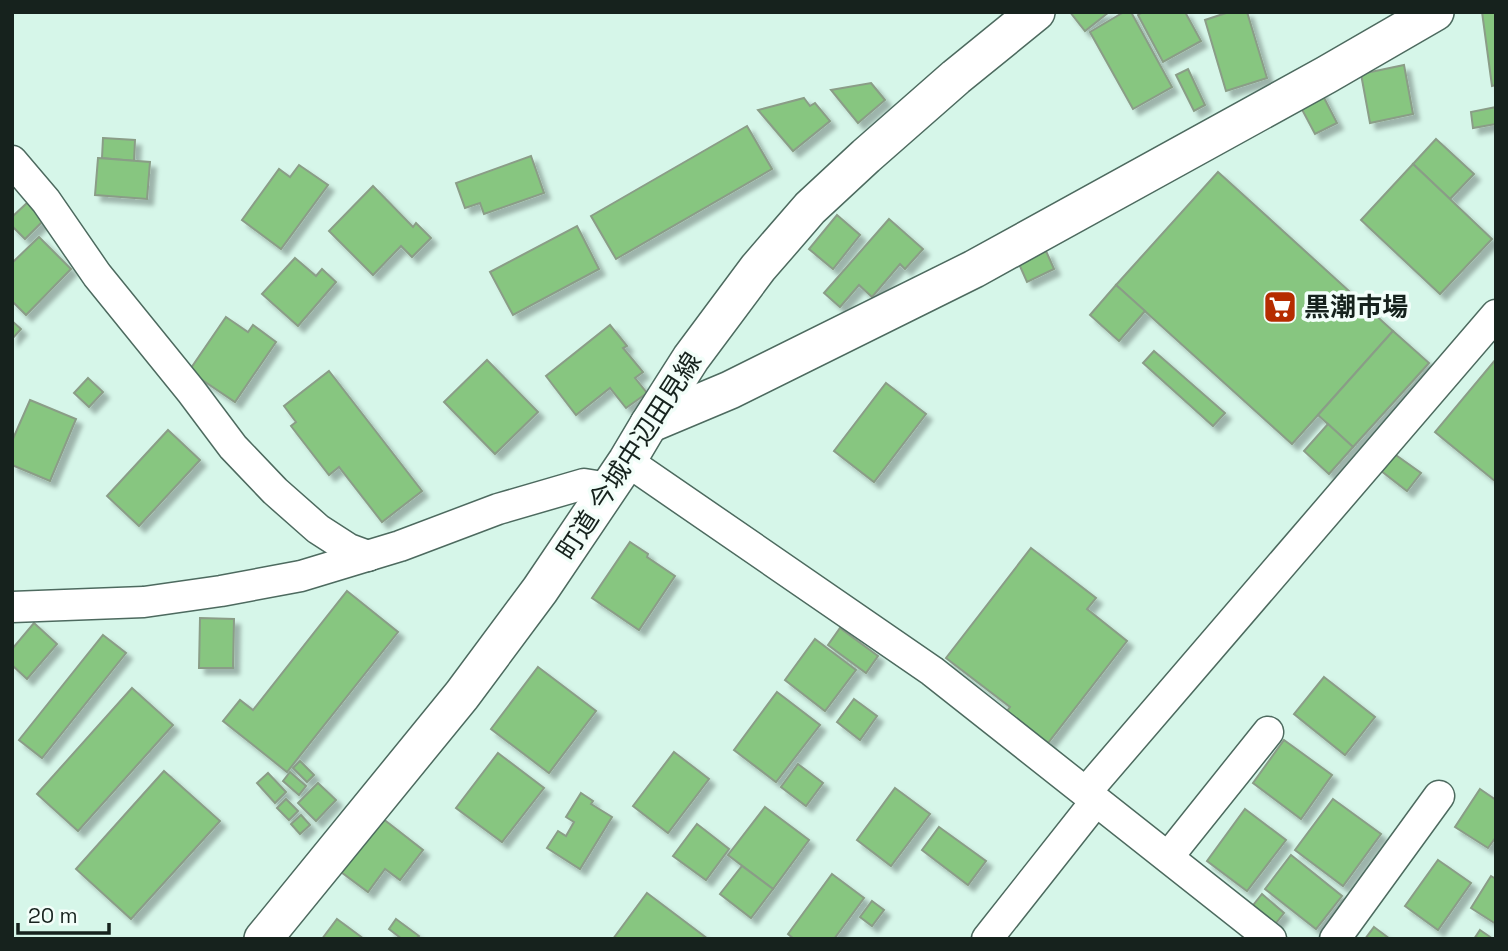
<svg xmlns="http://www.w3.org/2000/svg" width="1508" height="951" font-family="'Space Grotesk','Noto Sans JP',sans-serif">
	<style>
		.building { fill: #87c680; stroke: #8a9d87; stroke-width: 2; filter: url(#shadow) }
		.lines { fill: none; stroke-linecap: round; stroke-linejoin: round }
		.minor-casing { stroke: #4d6a5f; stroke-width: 33 }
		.tertiary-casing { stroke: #4d6a5f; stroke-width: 40 }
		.minor { stroke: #fff; stroke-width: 30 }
		.tertiary { stroke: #fff; stroke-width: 37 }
		.labels { text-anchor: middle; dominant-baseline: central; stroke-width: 7; stroke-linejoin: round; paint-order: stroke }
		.poi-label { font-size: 26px; font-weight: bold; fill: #16221d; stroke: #f2fef9; text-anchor: start }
		.street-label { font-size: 26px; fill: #16221d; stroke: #f2fef9 }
	</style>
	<defs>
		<filter id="shadow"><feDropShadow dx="6" dy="6" stdDeviation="2" flood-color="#0004"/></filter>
	</defs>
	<rect width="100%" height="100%" fill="#d6f6e9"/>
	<g class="building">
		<path d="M1070,12H1109L1085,31Z"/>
		<path d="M1124,12H1131L1172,87L1133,109L1090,32Z"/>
		<path d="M1143,12H1185L1201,41L1163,62L1138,15Z"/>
		<path d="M1229,12H1247L1267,78L1226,91L1205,20Z"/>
		<path d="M1482,12H1496V85L1492,86Z"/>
		<path d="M1404,65L1413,114L1370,123L1361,74Z"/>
		<path d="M1188,69L1205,105L1194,111L1176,75Z"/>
		<path d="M871,83L885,100L858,123L831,90Z"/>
		<path d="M1320,90L1337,123L1315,134L1298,102Z"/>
		<path d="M804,98L810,106L815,103L830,121L793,151L758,110Z"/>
		<path d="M1496,107V124L1473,128L1471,112Z"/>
		<path d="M747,126L772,169L616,259L591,216Z"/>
		<path d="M103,138L135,140L134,161L102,158Z"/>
		<path d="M1436,139L1474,174L1450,199L1413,164Z"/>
		<path d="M531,156L544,193L484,214L480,203L465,208L456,183Z"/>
		<path d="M98,158L150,162L147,199L95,195Z"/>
		<path d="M1413,164L1492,239L1440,294L1361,220Z"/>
		<path d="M299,165L328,185L281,249L242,220L279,169L290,177Z"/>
		<path d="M1218,172L1393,331L1292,444L1116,285Z"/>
		<path d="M373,186L413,227L416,223L431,238L412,257L401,246L373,275L329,231Z"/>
		<path d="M28,202L44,220L25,239L12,226V217Z"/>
		<path d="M837,215L860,235L833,269L809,249Z"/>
		<path d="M889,219L923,249L905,269L900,264L872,297L859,285L840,307L824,293Z"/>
		<path d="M577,226L599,269L513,315L490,272Z"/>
		<path d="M39,237L71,269L26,315L12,301V263Z"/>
		<path d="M1046,251L1054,269L1027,282L1019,264Z"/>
		<path d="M295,258L316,276L322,269L336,282L298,326L262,294Z"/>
		<path d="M1116,285L1145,311L1119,341L1090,315Z"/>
		<path d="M226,317L248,332L253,325L276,342L235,402L189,371Z"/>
		<path d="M12,321L21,329L12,339Z"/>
		<path d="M610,325L627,346L623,348L643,372L635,378L647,393L626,408L610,388L576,415L546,376Z"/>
		<path d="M1393,331L1429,363L1353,447L1318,415Z"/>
		<path d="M1154,351L1225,413L1213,426L1143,363Z"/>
		<path d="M1496,359V482L1435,432Z"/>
		<path d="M487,360L538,412L495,454L444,402Z"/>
		<path d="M329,371L422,491L382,522L339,467L329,475L291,426L296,422L284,406Z"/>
		<path d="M88,378L103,392L89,407L74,393Z"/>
		<path d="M886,383L926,414L874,482L834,451Z"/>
		<path d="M30,400L76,419L50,481L12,465V441Z"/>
		<path d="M1328,424L1353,447L1329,474L1304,451Z"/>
		<path d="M168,430L200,460L139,526L107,496Z"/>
		<path d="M1393,453L1421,473L1407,491L1380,470Z"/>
		<path d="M630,542L648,554L647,557L675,576L639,630L592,598Z"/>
		<path d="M1031,548L1096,598L1087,609L1127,641L1048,743L1007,711L1010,707L946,658Z"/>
		<path d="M347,591L398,632L287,772L223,721L240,700L253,710Z"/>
		<path d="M200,618L234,619L233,668H199Z"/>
		<path d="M34,623L57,644L27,679L12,665V649Z"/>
		<path d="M840,628L878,656L866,673L828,645Z"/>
		<path d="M103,635L126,653L42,758L19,740Z"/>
		<path d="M815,639L856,670L825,711L785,680Z"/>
		<path d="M538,667L596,711L549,773L491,729Z"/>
		<path d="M1324,677L1375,717L1345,755L1294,714Z"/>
		<path d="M132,688L173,725L78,831L37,794Z"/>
		<path d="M777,692L820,725L776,782L734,750Z"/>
		<path d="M854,699L877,716L860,740L837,722Z"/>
		<path d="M1284,740L1332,775L1301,819L1253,783Z"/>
		<path d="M674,752L709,779L668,833L633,806Z"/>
		<path d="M498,753L544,788L502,842L456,808Z"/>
		<path d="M300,761L314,775L307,782L293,768Z"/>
		<path d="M798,764L823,783L806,806L781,787Z"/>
		<path d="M164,771L220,821L131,919L76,869Z"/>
		<path d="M290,772L306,786L299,795L283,781Z"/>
		<path d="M268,773L286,792L275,803L257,783Z"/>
		<path d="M318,783L336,800L316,821L298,803Z"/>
		<path d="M895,788L930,814L891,866L857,840Z"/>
		<path d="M1480,789L1496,800V837L1488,848L1455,827Z"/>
		<path d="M581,793L593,801L591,804L612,817L580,869L547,848L558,831L566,836L574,822L566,817Z"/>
		<path d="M286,799L298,811L289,820L277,808Z"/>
		<path d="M1333,799L1381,834L1343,886L1295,850Z"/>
		<path d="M765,807L809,840L773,889L728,855Z"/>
		<path d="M1245,809L1286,840L1247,891L1207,861Z"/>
		<path d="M301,815L310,825L300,834L291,824Z"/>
		<path d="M382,818L423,850L400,880L385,869L368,892L341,872Z"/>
		<path d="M697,824L729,849L706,880L673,856Z"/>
		<path d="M939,827L986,861L968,885L922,850Z"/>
		<path d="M1291,855L1342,896L1316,929L1265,889Z"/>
		<path d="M1438,860L1471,883L1438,930L1405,906Z"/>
		<path d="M742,866L773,889L751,918L720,894Z"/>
		<path d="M832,874L864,898L834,939H794L788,934Z"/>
		<path d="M1491,876L1496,879V924L1471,908Z"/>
		<path d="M647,893L708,939H613Z"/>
		<path d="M1262,894L1284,913L1272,928L1250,909Z"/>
		<path d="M872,901L884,910L872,926L860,917Z"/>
		<path d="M337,919L364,939H322Z"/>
		<path d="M396,919L419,936L416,939H402L389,929Z"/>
		<path d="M1374,927L1390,939H1365Z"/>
		<path d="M1480,930L1493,939H1474Z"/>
	</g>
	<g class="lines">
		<defs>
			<g id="minor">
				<path d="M12,161L46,201L97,275L191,391L233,447L275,491L318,529L349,549L368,556"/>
				<path d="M627,461L932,671L1271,939"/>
				<path d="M12,607L144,602L221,591L301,576L400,546L498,509L584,484L609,488"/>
				<path d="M1086,792L1496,315"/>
				<path d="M1168,857L1268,732"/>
				<path d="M987,939L1096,801"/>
				<path d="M1335,939L1439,796"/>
			</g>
			<g id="tertiary">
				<path d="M649,424L730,390L974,269L1326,75L1435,12"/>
				<path d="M263,939L462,695L540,590L627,461L649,424L691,358L758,268L810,208L866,156L956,77L1036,12"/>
			</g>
		</defs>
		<use href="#minor" class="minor-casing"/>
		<use href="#tertiary" class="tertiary-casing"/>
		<use href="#minor" class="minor"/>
		<use href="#tertiary" class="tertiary"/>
	</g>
	<defs>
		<symbol id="supermarket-square" viewBox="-11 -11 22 22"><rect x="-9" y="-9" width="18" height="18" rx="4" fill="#b62c00" stroke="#f2fef9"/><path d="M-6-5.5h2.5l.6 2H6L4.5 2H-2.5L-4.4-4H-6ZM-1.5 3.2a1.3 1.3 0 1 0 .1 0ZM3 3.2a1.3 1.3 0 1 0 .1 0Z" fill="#fff"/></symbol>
	</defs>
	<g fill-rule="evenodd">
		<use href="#supermarket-square" x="1261" y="288" width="38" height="38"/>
	</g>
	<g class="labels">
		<g class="poi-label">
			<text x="1304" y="307">黒潮市場</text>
		</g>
		<g class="street-label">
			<text transform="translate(629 456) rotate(-57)">町道 今城中辺田見線</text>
		</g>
	</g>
	<rect width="1508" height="951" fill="none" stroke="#16221d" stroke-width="28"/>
	<path d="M18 923v10h91v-10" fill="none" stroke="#16221d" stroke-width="3.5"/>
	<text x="28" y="923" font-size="21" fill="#16221d" stroke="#f2fef9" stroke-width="5" paint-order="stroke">20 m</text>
</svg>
